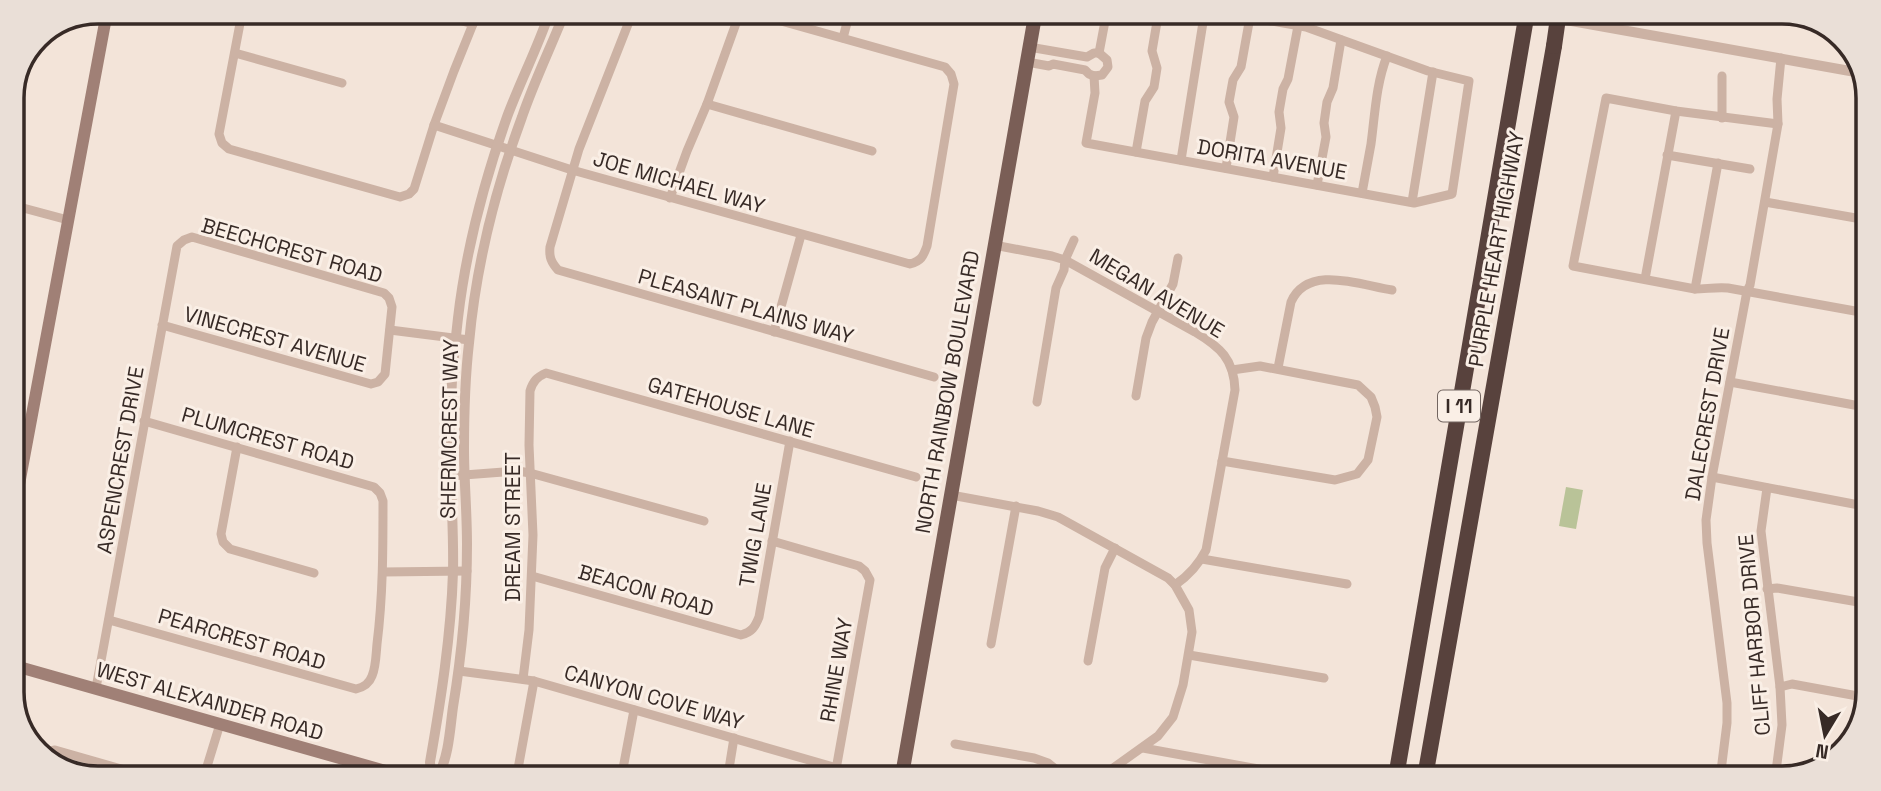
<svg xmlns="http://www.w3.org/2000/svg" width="1881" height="791" font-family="'Space Grotesk',sans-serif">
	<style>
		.park { fill: #b9c398 }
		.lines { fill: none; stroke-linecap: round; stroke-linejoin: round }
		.minor { stroke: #ccb2a4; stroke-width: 9 }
		.tertiary { stroke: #ccb2a4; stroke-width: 10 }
		.secondary { stroke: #a08076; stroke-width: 12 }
		.primary { stroke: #7a5e56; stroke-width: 14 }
		.motorway { stroke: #58423d; stroke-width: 16 }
		.motorway-bridge { stroke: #58423d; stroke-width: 16 }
		.labels { text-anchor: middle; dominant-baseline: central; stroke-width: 6; stroke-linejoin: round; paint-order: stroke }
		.shield { fill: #faefe6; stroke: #726560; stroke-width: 2 }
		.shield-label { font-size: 19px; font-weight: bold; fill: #372a26 }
		.street-label { font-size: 21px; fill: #372a26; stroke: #faefe6 }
		.rim { fill: none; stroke: #372a26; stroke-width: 3.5 }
	</style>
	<rect width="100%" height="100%" fill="#f3e4d9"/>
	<path class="park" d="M1566,487L1583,490L1576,529L1559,526Z"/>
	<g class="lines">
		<g class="minor">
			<path d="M242,13L219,134L222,143L229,149L400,197L409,194L414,189L434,125L454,71L477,14"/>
			<path d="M438,14L473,24"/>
			<path d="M632,14L579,149L550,247C549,257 551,262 558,270L934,377"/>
			<path d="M843,38L849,15"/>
			<path d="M1029,47L1087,57L1094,53H1099"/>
			<path d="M235,53L342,83"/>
			<path d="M1099,53L1106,16"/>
			<path d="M1027,62L1049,66L1053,64L1085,70L1089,74L1094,76"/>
			<path d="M1094,76L1095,93L1086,143L1414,203L1452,194L1469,81L1428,71L1306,27L1248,17"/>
			<path d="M1094,76L1102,75L1108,67L1107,60L1099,53"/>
			<path d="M707,104L872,151"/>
			<path d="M1722,118V76"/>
			<path d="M1778,124L1676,111L1606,98L1573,266L1695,289C1706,289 1716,287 1728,288L1866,313"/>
			<path d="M434,125L572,170L910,264C921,261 923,257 927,246L954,84L951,74L945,67L760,15"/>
			<path d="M1136,152L1145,101L1154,87L1157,68L1152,51L1158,16"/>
			<path d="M1667,155L1750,169"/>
			<path d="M1181,160L1204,16"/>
			<path d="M1226,168L1234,117L1229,102L1233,80L1241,67L1250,17"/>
			<path d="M1273,177L1281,128L1279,112L1283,89L1288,79L1298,26"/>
			<path d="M1317,185L1326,137L1324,123L1327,102L1333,88L1341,40"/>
			<path d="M1362,193C1365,177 1368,160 1371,144C1375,114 1376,84 1387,56"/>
			<path d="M670,198L687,151L707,104L739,15"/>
			<path d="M1412,202L1433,72"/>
			<path d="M1765,202L1867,220"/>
			<path d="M12,205L68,220"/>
			<path d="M994,245L1052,256L1065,260L1195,332C1220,347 1234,359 1235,390L1206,550C1199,564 1188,576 1175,585"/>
			<path d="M1645,279L1676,111"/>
			<path d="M1695,289L1718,163"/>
			<path d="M390,330L469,340"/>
			<path d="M774,332L801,235"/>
			<path d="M1278,368L1291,302C1308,264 1360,285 1392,290"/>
			<path d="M1730,382L1865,407"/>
			<path d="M1136,396L1146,338L1152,322L1173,284L1178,258"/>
			<path d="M1037,402L1056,288L1064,270L1065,260L1074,240"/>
			<path d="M237,447L221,534L223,542L230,549L314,573"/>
			<path d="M1222,461L1335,480L1357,474L1368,460L1377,417L1375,407L1371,397L1358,385L1260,366L1232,370"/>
			<path d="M451,476L518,471L530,473L704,521"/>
			<path d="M1712,477L1864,506"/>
			<path d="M1767,488L1761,531L1780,687L1782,725L1775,779"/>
			<path d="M951,495L1038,511L1058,517L1168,578L1175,585L1189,610L1192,632L1183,685L1173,717L1158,736L1102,776"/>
			<path d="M772,541L859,566L865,571L870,580L835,775"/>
			<path d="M1202,559L1347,584"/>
			<path d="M383,572L467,571"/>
			<path d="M532,576L741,635C752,632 755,627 759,617L790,441"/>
			<path d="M1767,589L1777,588L1864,603"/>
			<path d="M109,620L356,689C364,687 369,684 372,676C376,667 376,654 377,644C383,596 383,548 383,501L380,493L374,487L144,421"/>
			<path d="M991,644L1016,506"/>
			<path d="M1189,655L1324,678"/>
			<path d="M1088,661L1105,568L1115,548"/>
			<path d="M459,671L534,681L837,768"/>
			<path d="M523,679L529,630L533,535L529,445L530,391C533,381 537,377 546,373L916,477"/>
			<path d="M1780,687L1792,684L1863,697"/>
			<path d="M96,688C124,541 149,393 177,246L184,240L192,237L384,293L389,298L392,307L385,374L378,382L371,384L162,325"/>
			<path d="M955,744L1034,758L1048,763L1064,776"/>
			<path d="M1143,748L1264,770L1281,777"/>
			<path d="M41,753L55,750L135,773"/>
			<path d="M518,769L534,681"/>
			<path d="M205,773L220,724"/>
			<path d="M622,774L634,710"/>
			<path d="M728,775L734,738"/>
			<path d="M1720,779L1727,723V703L1707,543L1706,520L1712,477L1747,291L1750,285L1778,124L1777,99L1781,58"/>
		</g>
		<g class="tertiary">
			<path d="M1555,18L1861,73"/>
			<path d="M431,774L430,762C441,699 451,636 453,572C454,528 450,484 450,440C450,399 453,358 458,318C466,249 484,182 507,117C520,82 537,49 549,14"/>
			<path d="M439,774C449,755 450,728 453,707C462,653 467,598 467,544C467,512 464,480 464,449C464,413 465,378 469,343C476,266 495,190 522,117C534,82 550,49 564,14"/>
		</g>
		<g class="secondary">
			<path d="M12,522L107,12"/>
			<path d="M12,665L396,774"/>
		</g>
		<path class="primary" d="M902,775L1035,16"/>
		<g class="motorway">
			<path d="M1396,777L1526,18"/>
			<path d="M1425,777L1554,46"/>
		</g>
		<path class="motorway-bridge" d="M1554,46L1558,18"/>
	</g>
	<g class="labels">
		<rect class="shield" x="1438" y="390.5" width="42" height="31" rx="5"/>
		<g class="shield-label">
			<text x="1459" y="406">I 11</text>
		</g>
		<g class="street-label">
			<text transform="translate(1272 159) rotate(10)">DORITA AVENUE</text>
			<text transform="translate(679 182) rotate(16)">JOE MICHAEL WAY</text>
			<text transform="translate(1496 249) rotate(-80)">PURPLE HEART HIGHWAY</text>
			<text transform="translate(292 250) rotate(16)">BEECHCREST ROAD</text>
			<text transform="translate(1157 293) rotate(31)">MEGAN AVENUE</text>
			<text transform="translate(746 306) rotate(16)">PLEASANT PLAINS WAY</text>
			<text transform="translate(275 339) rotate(16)">VINECREST AVENUE</text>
			<text transform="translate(947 392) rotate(-80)">NORTH RAINBOW BOULEVARD</text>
			<text transform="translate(731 407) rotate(16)">GATEHOUSE LANE</text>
			<text transform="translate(1707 414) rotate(-80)">DALECREST DRIVE</text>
			<text transform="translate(449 429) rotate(-89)">SHERMCREST WAY</text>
			<text transform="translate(268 438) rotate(16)">PLUMCREST ROAD</text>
			<text transform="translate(120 460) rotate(-80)">ASPENCREST DRIVE</text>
			<text transform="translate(512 527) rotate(-90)">DREAM STREET</text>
			<text transform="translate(755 535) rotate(-80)">TWIG LANE</text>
			<text transform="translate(646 590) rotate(16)">BEACON ROAD</text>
			<text transform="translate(1754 635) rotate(-95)">CLIFF HARBOR DRIVE</text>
			<text transform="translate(242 639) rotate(16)">PEARCREST ROAD</text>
			<text transform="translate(836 670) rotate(-80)">RHINE WAY</text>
			<text transform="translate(654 697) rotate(16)">CANYON COVE WAY</text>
			<text transform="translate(210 701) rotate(16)">WEST ALEXANDER ROAD</text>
		</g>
	</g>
	<path d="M0 0H1881V791H0ZM98 24H1782A74 74 0 0 1 1856 98V692A74 74 0 0 1 1782 766H98A74 74 0 0 1 24 692V98A74 74 0 0 1 98 24Z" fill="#eadfd7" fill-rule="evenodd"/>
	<path class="rim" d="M98 24H1782A74 74 0 0 1 1856 98V692A74 74 0 0 1 1782 766H98A74 74 0 0 1 24 692V98A74 74 0 0 1 98 24Z"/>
	<g transform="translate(1825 735) rotate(190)" stroke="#faefe6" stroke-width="5" paint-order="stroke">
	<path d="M0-5L12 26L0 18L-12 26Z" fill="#372a26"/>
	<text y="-10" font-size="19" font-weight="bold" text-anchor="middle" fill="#372a26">N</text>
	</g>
</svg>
